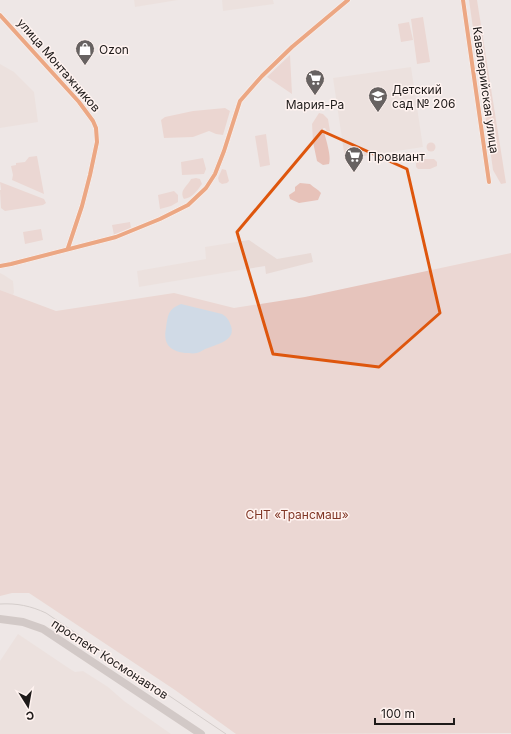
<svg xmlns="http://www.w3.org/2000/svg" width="511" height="734" font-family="Inter,sans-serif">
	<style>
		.built { fill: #e8dad6 }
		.green { fill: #e6c4bc }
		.forest { fill: #e7c2b9 }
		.water { fill: #abcbe6 }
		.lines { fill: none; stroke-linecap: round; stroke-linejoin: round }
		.street { stroke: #b9b0ae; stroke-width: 5.5 }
		.secondary { stroke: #b0a5a2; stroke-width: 8 }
		.tram { stroke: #b4adab; stroke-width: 1 }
		.cycleway-casing { stroke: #fff3f0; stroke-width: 6 }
		.cycleway { stroke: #e8590c; stroke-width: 4 }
		.marked { fill: none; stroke: #de560d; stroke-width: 3; stroke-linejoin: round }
		.labels { text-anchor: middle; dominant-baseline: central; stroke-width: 3; stroke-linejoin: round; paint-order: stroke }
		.poi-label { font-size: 12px; fill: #1e1a19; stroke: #fff3f0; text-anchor: start }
		.street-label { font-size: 12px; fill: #1e1a19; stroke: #fff3f0 }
		.park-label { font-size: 12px; fill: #813726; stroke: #fff3f0 }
	</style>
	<rect width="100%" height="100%" fill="#eee7e6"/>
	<g class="built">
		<path d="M134,0H178L135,7Z"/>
		<path d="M222,0H273L274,4L223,11Z"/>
		<path d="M0,64L14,72L34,92L38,122L0,128Z"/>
		<path d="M411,67L423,147L345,159L333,78Z"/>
		<path d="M249,240L277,259L311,253L313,262L266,274L265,266L139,287L137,271L206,259L205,247Z"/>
		<path d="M0,273L4,275L13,281L14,292L13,295L0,290Z"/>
		<path d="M18,634L70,669L75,672L83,671L108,687L124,701L171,734H0V661Z"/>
	</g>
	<g class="green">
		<path d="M423,17L430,62L417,64L411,19Z"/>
		<path d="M409,22L413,40L401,42L398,24Z"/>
		<path d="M290,55L292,94L267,77Z"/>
		<path d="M266,134L270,165L260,167L255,136Z"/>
		<circle cx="431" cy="147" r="4.5"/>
		<path d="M37,156L44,194L12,180L13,175L11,166L16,165V163L25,162L29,157Z"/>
		<path d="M203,158L206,169L204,174L182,175L181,162Z"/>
		<path d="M421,159H434L437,162V166L430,169H418L416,167V163Z"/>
		<path d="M0,182L44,199L46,203L43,205L5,211L1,208L0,190H1Z"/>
		<path d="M174,191L178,195V202L171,206L160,209L158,195Z"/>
		<path d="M130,222L131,228L114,235L112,225Z"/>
		<path d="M41,229L43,240L25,244L23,232Z"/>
		<path d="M511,253V733L236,734L175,690L29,593H12L0,596V290L56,311L174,293L234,308L305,297Z"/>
	</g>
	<g class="forest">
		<path d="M469,0H477L506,183L501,184L493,170Z"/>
		<path d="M225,108L230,111L223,135L216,134L209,131L193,137L164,138C163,132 162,126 161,120L165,117L193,111Z"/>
		<path d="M319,113L323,114L328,119L330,131H327L325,128H323C325,137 332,156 329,164L323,165L317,161L313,142L312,124Z"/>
		<path d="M222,169L226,170L229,181L227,183L222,184L219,182L218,178Z"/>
		<path d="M196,178L200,179L202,184C197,191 192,198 184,199C179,190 187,187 191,179Z"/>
		<path d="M300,183L310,184C314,188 318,189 321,193L318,200L299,203L290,199L289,195L295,191V187Z"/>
	</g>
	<path class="water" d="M181,304L222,314C227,317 229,320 231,326C236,340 218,344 208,348C204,349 201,352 197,353C193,354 188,353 185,353C169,351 163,343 166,328C168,315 168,309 181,304Z"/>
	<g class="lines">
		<g class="street">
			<path d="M463,0L489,182"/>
			<path d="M0,15L79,102L93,121L96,128L97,142L90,175L82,206L68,248"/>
			<path d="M0,266L11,264L116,237L160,219L188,205L206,188L215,174L224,151L240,101L262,76L292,47L348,0"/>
		</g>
		<path class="secondary" d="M0,619L23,622L43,629L201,734"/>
		<path class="tram" d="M0,604C17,603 31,606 46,613L226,734"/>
		<defs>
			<g id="cycleway">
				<path d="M463,0L489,182"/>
				<path d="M0,15L79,102L93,121L96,128L97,142L90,175L82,206L68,248"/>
				<path d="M0,266L11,264L116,237L160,219L188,205L206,188L215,174L224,151L240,101L262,76L292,47L348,0"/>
			</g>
		</defs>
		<use href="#cycleway" class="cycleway-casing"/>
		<use href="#cycleway" class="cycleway"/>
	</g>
	<path d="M0 0H511V734H0ZM322,131L407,169L440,313L379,367L273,354L237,232Z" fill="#eee7e6" fill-opacity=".55" fill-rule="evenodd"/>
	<path class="marked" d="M322,131L407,169L440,313L379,367L273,354L237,232Z"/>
	<defs>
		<symbol id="shop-pin" viewBox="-11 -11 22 30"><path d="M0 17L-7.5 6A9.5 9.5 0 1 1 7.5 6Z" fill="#676261" stroke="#fff3f0"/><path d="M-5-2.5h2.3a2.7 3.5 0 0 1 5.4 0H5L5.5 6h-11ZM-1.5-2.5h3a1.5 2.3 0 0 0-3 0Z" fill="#fff"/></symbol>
		<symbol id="supermarket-pin" viewBox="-11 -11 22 30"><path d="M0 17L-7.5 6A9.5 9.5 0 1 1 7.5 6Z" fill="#676261" stroke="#fff3f0"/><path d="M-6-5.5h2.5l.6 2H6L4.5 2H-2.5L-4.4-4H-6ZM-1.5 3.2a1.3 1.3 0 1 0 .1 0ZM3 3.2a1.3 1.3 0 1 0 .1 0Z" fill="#fff"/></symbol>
		<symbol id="school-pin" viewBox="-11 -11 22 30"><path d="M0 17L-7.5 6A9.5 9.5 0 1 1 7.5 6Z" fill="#676261" stroke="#fff3f0"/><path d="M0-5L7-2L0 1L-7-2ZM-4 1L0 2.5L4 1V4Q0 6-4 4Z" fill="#fff"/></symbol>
	</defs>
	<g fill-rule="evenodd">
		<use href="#shop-pin" x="74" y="38" width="22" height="30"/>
		<use href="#supermarket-pin" x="304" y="68" width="22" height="30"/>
		<use href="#school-pin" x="367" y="85" width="22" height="30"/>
		<use href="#supermarket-pin" x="343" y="145" width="22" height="30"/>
	</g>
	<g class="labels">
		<g class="poi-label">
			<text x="99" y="49">Ozon</text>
			<text x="392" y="89">Детский<tspan x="392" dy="14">сад № 206</tspan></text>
			<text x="315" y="104" text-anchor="middle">Мария-Ра</text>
			<text x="368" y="156">Провиант</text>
		</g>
		<g class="street-label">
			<text transform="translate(59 65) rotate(49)">улица Монтажников</text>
			<text transform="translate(486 90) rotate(82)">Кавалерийская улица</text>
			<text transform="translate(110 659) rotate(33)">проспект Космонавтов</text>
		</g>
		<g class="park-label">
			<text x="297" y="514">СНТ «Трансмаш»</text>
		</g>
	</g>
	<g transform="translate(28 706) rotate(169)" stroke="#fff3f0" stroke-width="3" paint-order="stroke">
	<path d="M0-3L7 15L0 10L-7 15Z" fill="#1e1a19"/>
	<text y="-6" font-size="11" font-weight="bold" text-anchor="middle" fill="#1e1a19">С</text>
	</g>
	<path d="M375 718v6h79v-6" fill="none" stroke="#1e1a19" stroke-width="2"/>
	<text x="381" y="718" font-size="12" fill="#1e1a19" stroke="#fff3f0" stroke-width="3" paint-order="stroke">100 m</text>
</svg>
